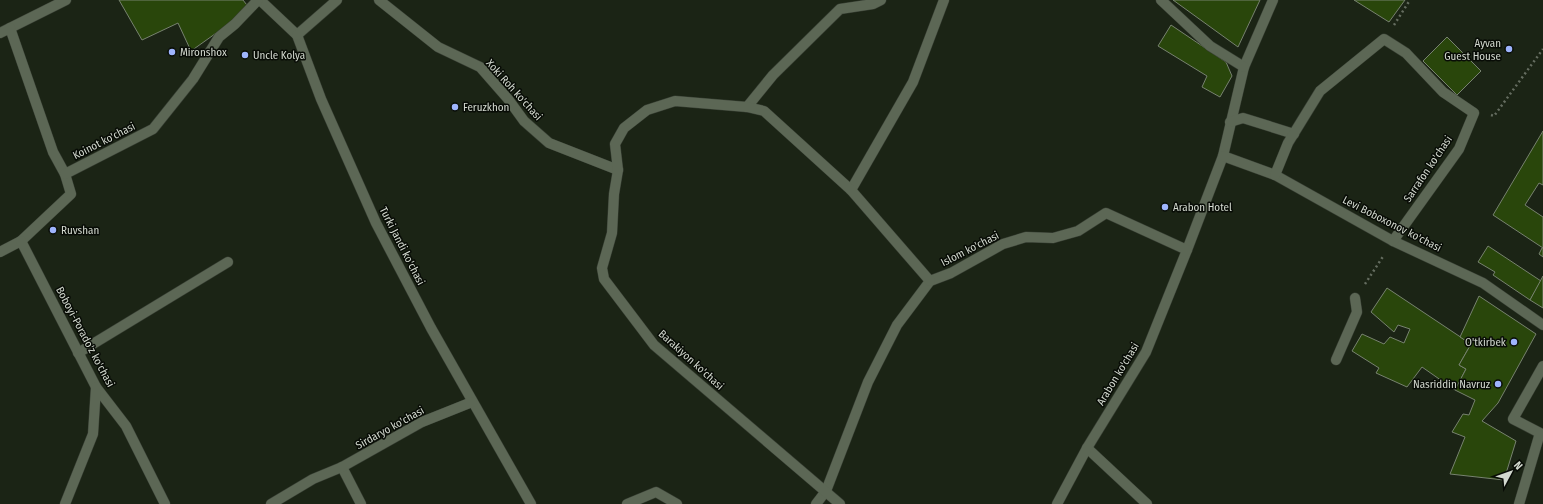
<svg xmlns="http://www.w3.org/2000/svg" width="1543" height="504" font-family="'Fira Sans Condensed',sans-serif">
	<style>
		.building { fill: #29460b; stroke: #77826f }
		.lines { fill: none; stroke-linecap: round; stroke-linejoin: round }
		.lane-casing { stroke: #373e33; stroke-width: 11 }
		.street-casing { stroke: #373e33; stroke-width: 11 }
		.path { stroke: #656d60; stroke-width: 2.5; stroke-dasharray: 2 3; stroke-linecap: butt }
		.lane { stroke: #5c6755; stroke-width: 10 }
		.street { stroke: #5c6755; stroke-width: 10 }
		.poi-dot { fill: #9eb4fd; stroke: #080c06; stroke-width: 1.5 }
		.labels { text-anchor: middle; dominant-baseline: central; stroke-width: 3; stroke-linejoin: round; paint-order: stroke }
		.poi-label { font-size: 11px; fill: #d3d9cf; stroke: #080c06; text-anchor: start }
		.street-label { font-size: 11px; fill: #d3d9cf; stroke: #080c06 }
	</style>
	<rect width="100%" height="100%" fill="#1b2415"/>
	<g class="building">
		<path d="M119,0H243L250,9L191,51L178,23L142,40Z"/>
		<path d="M1173,0H1260L1238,47Z"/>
		<path d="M1354,0H1405L1389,22Z"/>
		<path d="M1171,25L1226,62L1232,76L1220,97L1202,87L1207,76L1158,46Z"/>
		<path d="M1447,37L1481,71L1457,95L1423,61Z"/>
		<path d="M1543,131V185L1539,183L1525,205L1543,217V248L1493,215Z"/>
		<path d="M1488,246L1541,281L1530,300L1493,275L1495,272L1478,262Z"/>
		<path d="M1542,248H1543V257L1539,254Z"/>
		<path d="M1543,276V308L1530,300Z"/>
		<path d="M1387,288L1471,344L1459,365L1466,369L1455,390L1422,367L1407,387L1376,373L1379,368L1352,351L1362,334L1384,344L1390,337L1404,343L1410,329L1398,325L1394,332L1371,312Z"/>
		<path d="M1479,296L1536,334L1498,403L1482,421L1516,441L1504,480L1450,474L1465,437L1452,432L1463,414L1469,415L1475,400L1455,390L1466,369L1459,365L1471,344L1460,337Z"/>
	</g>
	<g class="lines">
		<defs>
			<g id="lane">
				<path d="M10,28L66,0"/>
				<path d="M1187,250L1223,156L1244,67L1273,0"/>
				<path d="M78,353L228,262"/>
				<path d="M1336,360L1357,312L1355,298"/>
				<path d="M1087,448L1147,504"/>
			</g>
			<g id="street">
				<path d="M260,0L297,35L321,99L376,223L431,328L531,504"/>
				<path d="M379,0L438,47L480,67L508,99L524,121L549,143L618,170"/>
				<path d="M1161,0L1210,46L1244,67"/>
				<path d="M0,33L10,28L53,152L65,174L71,194L21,241L0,252"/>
				<path d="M297,35L337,0"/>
				<path d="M747,107L773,75L840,9L873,4L881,0"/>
				<path d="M1230,122L1243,118L1294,134"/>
				<path d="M1223,156L1275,175L1393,241L1483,283L1543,325"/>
				<path d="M65,174L153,129L193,79L219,37L235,24L258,0"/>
				<path d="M1275,175L1288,143L1320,91L1384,39L1406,53L1443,92L1474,113L1459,149L1393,241"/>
				<path d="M851,190L913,82L944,0"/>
				<path d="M21,241L96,387L126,426L165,504"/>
				<path d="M342,467L361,504"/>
				<path d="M65,504L93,434L96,387"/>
				<path d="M271,504L313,479L342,467L422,422L472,402"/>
				<path d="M627,504L656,492L677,504"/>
				<path d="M816,504L826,491L868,382L897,325L930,281L951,273L1003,244L1026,237L1053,238L1078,231L1106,213L1187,250L1146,352L1087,448L1057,504"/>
				<path d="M840,504L654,345L604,279L602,268L612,233L614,194L618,170L615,144L624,128L647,110L675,101L747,107L764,111L851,190L930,281"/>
				<path d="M1519,504L1540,433L1513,419L1543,366"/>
			</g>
		</defs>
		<use href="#lane" class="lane-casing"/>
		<use href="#street" class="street-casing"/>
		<g class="path">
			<path d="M1394,25L1410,0"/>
			<path d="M1491,115L1494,116L1543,49"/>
			<path d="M1365,284L1384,255"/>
		</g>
		<use href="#lane" class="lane"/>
		<use href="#street" class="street"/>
	</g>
	<g class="poi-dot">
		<circle cx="1509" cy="49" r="4"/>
		<circle cx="172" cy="52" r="4"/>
		<circle cx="245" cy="55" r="4"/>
		<circle cx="455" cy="107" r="4"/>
		<circle cx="1165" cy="207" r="4"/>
		<circle cx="53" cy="230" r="4"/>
		<circle cx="1514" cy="342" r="4"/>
		<circle cx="1498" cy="384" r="4"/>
	</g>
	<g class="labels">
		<g class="poi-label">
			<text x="1501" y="43" text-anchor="end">Ayvan<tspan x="1501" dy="13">Guest House</tspan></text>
			<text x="180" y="52">Mironshox</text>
			<text x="253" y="55">Uncle Kolya</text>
			<text x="463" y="107">Feruzkhon</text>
			<text x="1173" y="207">Arabon Hotel</text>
			<text x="61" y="230">Ruvshan</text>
			<text x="1506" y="342" text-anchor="end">O'tkirbek</text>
			<text x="1490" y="384" text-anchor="end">Nasriddin Navruz</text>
		</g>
		<g class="street-label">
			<text transform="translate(514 90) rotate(48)">Xoki Roh ko'chasi</text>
			<text transform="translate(104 141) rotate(-27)">Koinot ko'chasi</text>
			<text transform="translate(1428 169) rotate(-56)">Sarrafon ko'chasi</text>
			<text transform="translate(1392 224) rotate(27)">Levi Boboxonov ko'chasi</text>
			<text transform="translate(402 246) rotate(63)">Turki Jandi ko'chasi</text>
			<text transform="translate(970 249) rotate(-27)">Islom ko'chasi</text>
			<text transform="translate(85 337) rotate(62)">Boboyi-Porado'z ko'chasi</text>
			<text transform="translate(691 360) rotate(42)">Barakiyon ko'chasi</text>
			<text transform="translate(1118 374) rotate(-59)">Arabon ko'chasi</text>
			<text transform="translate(390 428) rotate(-29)">Sirdaryo ko'chasi</text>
		</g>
	</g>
	<g transform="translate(1511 472) rotate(49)" stroke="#080c06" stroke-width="3" paint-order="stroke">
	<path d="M0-3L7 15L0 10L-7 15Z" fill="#d3d9cf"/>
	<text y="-6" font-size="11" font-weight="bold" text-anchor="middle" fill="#d3d9cf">N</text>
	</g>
</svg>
